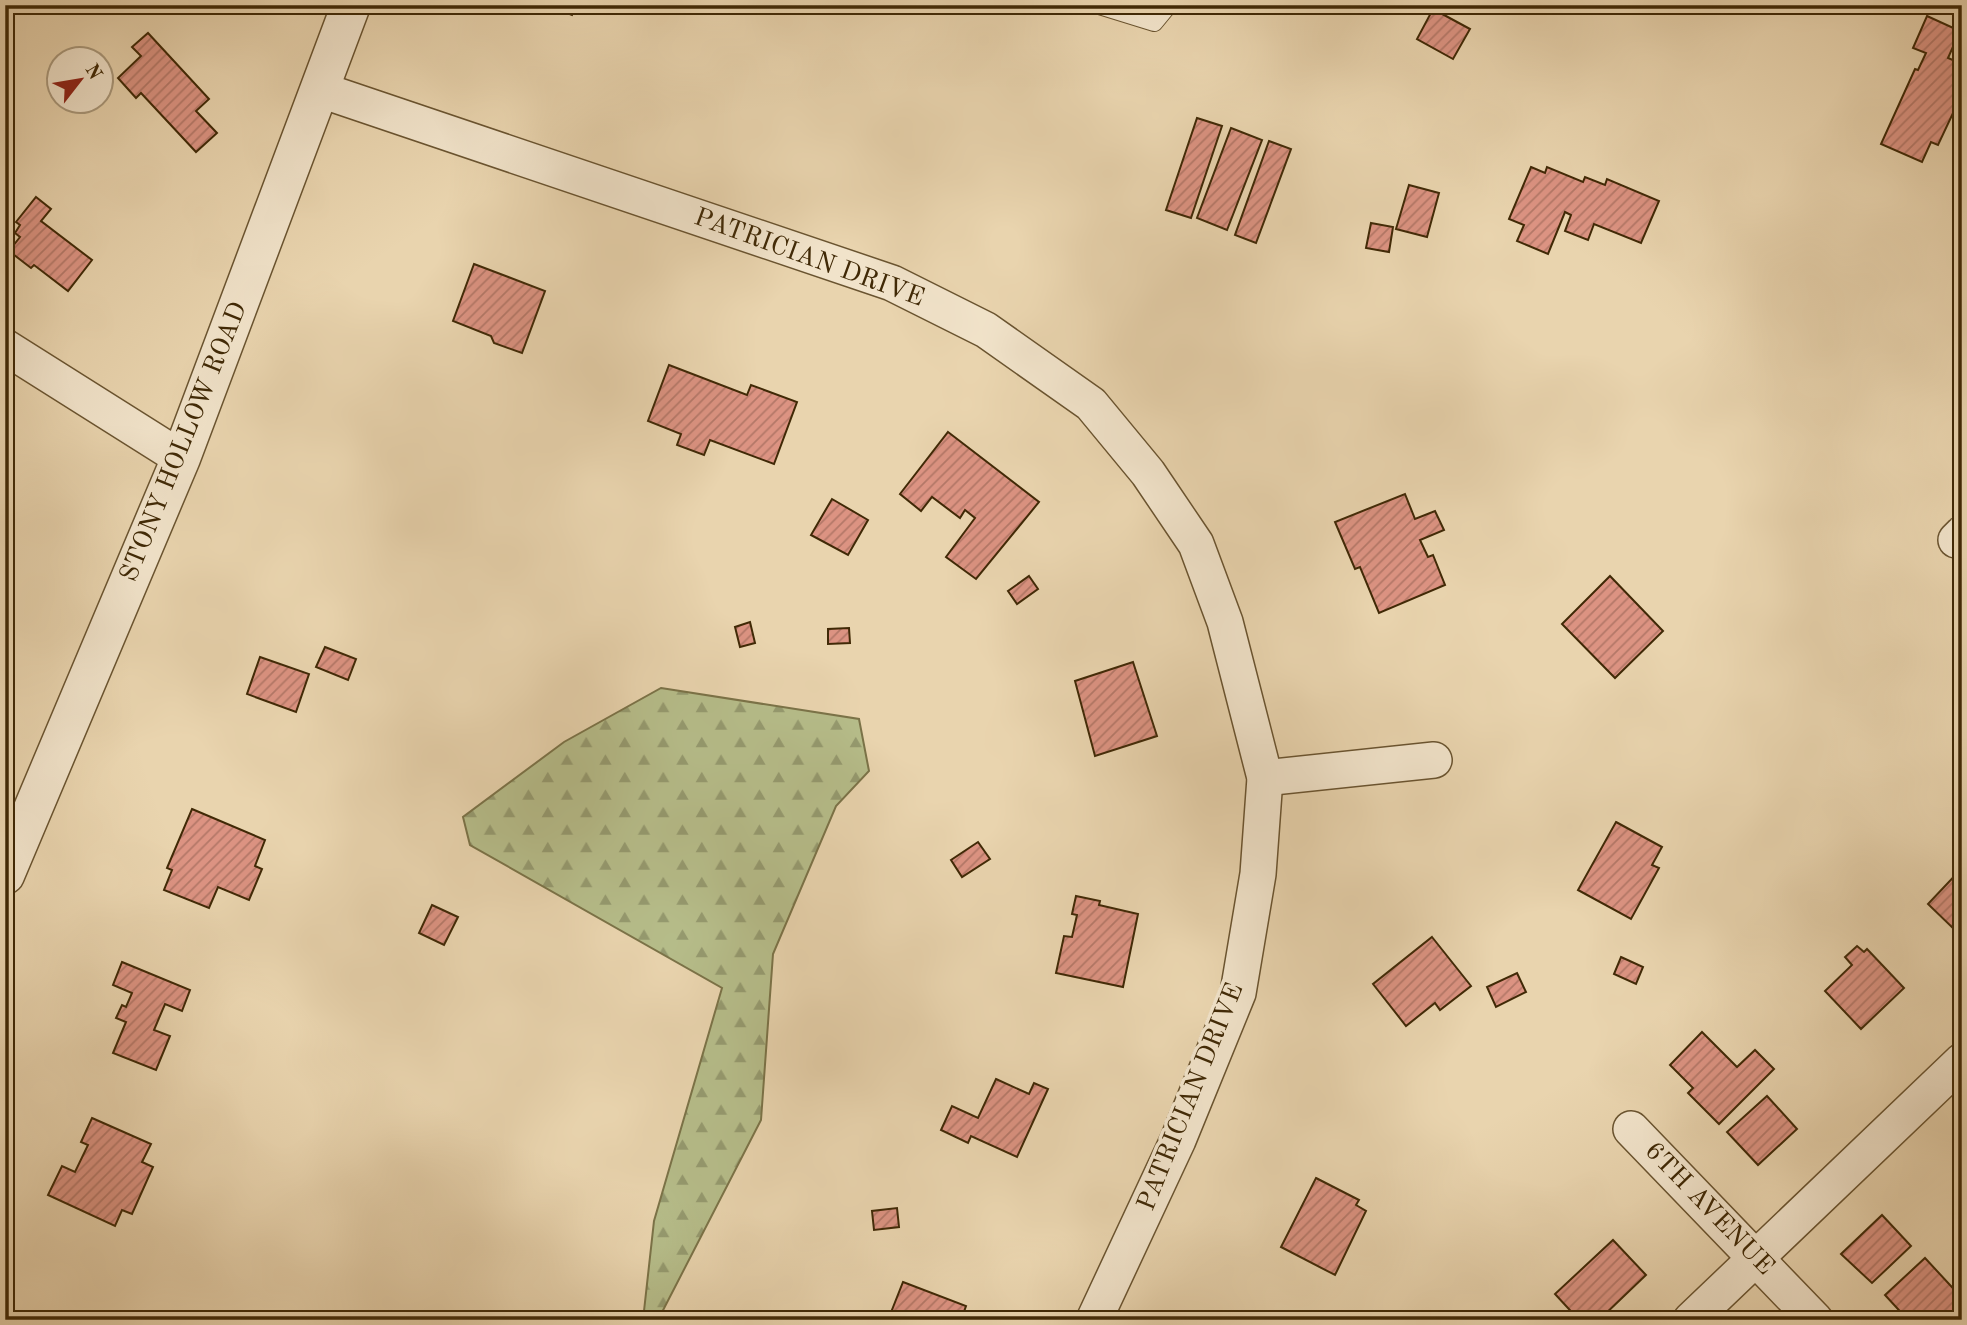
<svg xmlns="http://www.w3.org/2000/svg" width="1967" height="1325" font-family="'Old Standard TT',serif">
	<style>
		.forest { fill: url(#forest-firs); stroke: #7b7348; stroke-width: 2 }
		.building { fill: url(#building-hatch); stroke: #402906; stroke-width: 2 }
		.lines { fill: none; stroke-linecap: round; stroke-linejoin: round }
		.service-casing { stroke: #6a5430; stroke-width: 20 }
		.minor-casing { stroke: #6a5430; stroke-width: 38 }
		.tertiary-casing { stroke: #6a5430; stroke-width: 41 }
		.service { stroke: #f1e3ca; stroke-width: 18 }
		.minor { stroke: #f1e3ca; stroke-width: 35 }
		.tertiary { stroke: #f1e3ca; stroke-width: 38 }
		.labels { text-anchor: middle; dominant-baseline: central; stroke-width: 7; stroke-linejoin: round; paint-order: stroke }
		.street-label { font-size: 26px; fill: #402906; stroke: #f1e3ca }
	</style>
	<defs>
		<pattern id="forest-firs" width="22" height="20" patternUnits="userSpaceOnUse" patternTransform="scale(1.75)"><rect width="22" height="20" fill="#b6bd8a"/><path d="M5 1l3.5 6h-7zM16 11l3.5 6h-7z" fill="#959a6f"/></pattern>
		<pattern id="building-hatch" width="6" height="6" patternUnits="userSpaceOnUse" patternTransform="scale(1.75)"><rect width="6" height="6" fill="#dc9382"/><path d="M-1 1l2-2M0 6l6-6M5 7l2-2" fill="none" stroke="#b47868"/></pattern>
	</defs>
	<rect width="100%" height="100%" fill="#e9d4ae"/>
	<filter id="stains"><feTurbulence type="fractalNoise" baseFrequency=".00286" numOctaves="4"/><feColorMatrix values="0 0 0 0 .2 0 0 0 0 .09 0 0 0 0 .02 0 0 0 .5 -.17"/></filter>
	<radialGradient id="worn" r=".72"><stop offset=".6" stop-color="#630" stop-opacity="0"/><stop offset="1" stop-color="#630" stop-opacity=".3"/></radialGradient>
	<path class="forest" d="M661,688L859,719L869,771L836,806L773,954L761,1120L658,1320H643L654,1221L722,988L470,845L463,817L564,742Z"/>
	<g class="building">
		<path d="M546,5H576L572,15Z"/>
		<path d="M1433,9L1470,29L1453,59L1417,39Z"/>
		<path d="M1927,16L1960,31L1948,58L1962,64V94L1938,145L1931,142L1922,162L1881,144L1915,69L1918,70L1926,53L1913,48Z"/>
		<path d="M148,33L209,99L196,111L217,133L196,152L141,93L136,98L118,78L141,56L132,47Z"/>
		<path d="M1197,118L1222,126L1191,218L1166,210Z"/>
		<path d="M1231,128L1262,140L1227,230L1197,218Z"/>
		<path d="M1269,141L1291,149L1256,243L1235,235Z"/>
		<path d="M1531,167L1545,173L1547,167L1583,182L1585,177L1605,185L1607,179L1659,201L1641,243L1594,224L1588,240L1565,231L1571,215L1565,212L1548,254L1517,241L1524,225L1509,219Z"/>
		<path d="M1409,185L1439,193L1427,237L1396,229Z"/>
		<path d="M36,197L51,209L41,221L92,260L68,291L34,265L31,268L9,251L20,237L15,233L20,225L16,222Z"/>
		<path d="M1371,223L1393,227L1389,252L1366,248Z"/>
		<path d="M474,264L545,291L522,353L494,343L491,336L453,321Z"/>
		<path d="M669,365L747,395L751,385L797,402L774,464L710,440L704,455L677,445L681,434L648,421Z"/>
		<path d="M948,432L1039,502L976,579L946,557L975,518L965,510L960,518L932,497L921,511L900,494Z"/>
		<path d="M1405,494L1415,519L1435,511L1444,530L1420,540L1428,557L1433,555L1445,585L1379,613L1360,567L1355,569L1335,522Z"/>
		<path d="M832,499L868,520L848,555L811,535Z"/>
		<path d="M1029,576L1038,589L1017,604L1008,591Z"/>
		<path d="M1610,576L1663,631L1615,678L1562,624Z"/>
		<path d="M750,622L755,643L740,647L735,627Z"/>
		<path d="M849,628L850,643L828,644V629Z"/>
		<path d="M325,647L356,659L348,680L316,667Z"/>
		<path d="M260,657L309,674L296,712L247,694Z"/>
		<path d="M1133,662L1157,736L1095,756L1075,681Z"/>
		<path d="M192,809L265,840L255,866L262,869L249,900L218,887L209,908L164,890L172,870L167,868Z"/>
		<path d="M1616,822L1662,847L1652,865L1659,868L1631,919L1578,890Z"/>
		<path d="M978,842L990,859L962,877L951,860Z"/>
		<path d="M1962,868V930L1958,933L1928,904Z"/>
		<path d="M1076,896L1100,901L1099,905L1138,914L1123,987L1056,973L1064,936L1072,937L1077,915L1072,914Z"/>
		<path d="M432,905L458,917L444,945L419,933Z"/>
		<path d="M1432,937L1471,986L1440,1010L1435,1003L1406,1026L1373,984Z"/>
		<path d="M1857,946L1864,952L1867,949L1904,988L1861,1029L1825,991L1852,965L1845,957Z"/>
		<path d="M1621,957L1643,967L1636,984L1614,974Z"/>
		<path d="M122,962L190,990L182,1011L165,1004L154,1030L170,1036L156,1070L113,1053L126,1022L116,1018L122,1005L126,1007L132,993L113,985Z"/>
		<path d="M1517,973L1526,992L1496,1007L1487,987Z"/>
		<path d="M1702,1032L1737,1067L1755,1050L1774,1069L1719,1124L1688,1093L1693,1088L1670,1065Z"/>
		<path d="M996,1079L1029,1094L1034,1083L1048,1089L1017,1157L971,1136L968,1143L941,1130L952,1106L978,1118Z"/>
		<path d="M1767,1096L1797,1129L1758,1165L1727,1132Z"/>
		<path d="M92,1118L151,1144L142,1162L153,1167L132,1214L122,1210L115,1226L48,1195L62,1166L75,1172L88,1145L81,1142Z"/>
		<path d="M1316,1178L1359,1200L1356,1205L1366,1211L1335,1275L1281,1247Z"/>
		<path d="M897,1208L899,1227L874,1230L872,1211Z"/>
		<path d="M1882,1215L1911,1246L1872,1283L1841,1254Z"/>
		<path d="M1613,1240L1646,1275L1599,1320H1579L1555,1294Z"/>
		<path d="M1925,1258L1962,1298V1306L1946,1320H1908L1885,1295Z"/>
		<path d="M903,1282L966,1306L961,1320H888Z"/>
	</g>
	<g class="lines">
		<defs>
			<path id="service" d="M1099,5L1154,22L1168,5"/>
			<g id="minor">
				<path d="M321,90L892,283L986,330L1091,404L1148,473L1196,544L1225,622L1265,778L1258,874L1238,993L1178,1140L1094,1320"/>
				<path d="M5,347L181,458"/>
				<path d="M1956,540L1962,534"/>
				<path d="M1265,778L1434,760"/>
				<path d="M1631,1129L1815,1320"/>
				<path d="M1691,1320L1962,1061"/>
			</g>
			<path id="tertiary" d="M5,875L181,458L351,5"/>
		</defs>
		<use href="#service" class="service-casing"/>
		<use href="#minor" class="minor-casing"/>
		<use href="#tertiary" class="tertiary-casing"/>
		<use href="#service" class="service"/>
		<use href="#minor" class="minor"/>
		<use href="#tertiary" class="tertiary"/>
	</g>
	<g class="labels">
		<g class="street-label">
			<text transform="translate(809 258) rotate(20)">PATRICIAN DRIVE</text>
			<text transform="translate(184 442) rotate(-68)">STONY HOLLOW ROAD</text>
			<text transform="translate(1191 1097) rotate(-68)">PATRICIAN DRIVE</text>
			<text transform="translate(1709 1209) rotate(46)">6TH AVENUE</text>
		</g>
	</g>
	<rect width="1967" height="1325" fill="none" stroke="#e9d4ae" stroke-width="28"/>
	<rect x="7" y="7" width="1953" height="1311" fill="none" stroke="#402906" stroke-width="3.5"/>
	<rect x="14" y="14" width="1939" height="1297" fill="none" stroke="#402906" stroke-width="2"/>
	<g transform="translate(80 80) rotate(59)"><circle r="33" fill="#f1e3ca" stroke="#aa997c" stroke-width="2"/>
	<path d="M0-5L12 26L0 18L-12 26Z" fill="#8f2418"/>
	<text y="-10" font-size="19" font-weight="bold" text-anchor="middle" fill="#402906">N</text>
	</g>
	<rect width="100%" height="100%" filter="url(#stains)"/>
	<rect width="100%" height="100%" fill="url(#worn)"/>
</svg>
